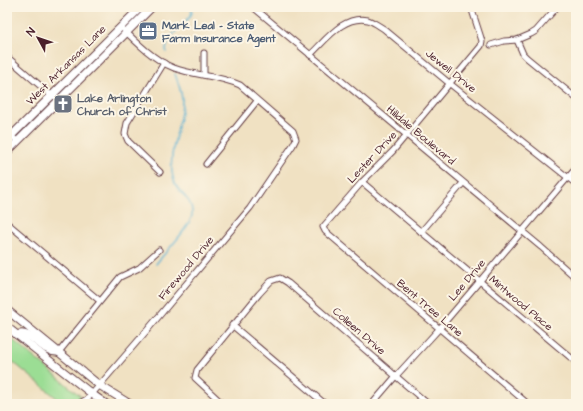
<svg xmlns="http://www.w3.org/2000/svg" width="583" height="411" font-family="'Architects Daughter',sans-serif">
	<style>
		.green { fill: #9bdd94; stroke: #727e60 }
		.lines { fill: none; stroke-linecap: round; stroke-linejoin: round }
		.stream { stroke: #56b1d4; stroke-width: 1.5 }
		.street-casing { stroke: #633c42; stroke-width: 7 }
		.secondary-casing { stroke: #633c42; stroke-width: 9 }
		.street { stroke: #fff; stroke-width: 5 }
		.secondary { stroke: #fff; stroke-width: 7 }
		.labels { text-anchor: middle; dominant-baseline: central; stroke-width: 4; stroke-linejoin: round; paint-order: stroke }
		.service-label { font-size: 11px; font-weight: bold; fill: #4e5e75; stroke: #fcf5e5; text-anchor: start }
		.street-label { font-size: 11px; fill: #4a1f2b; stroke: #fcf5e5 }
		.worship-label { font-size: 11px; font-weight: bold; fill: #5b616d; stroke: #fcf5e5; text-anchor: start }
	</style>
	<rect width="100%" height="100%" fill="#fcf5e5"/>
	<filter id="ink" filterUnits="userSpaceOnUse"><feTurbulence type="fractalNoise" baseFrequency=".025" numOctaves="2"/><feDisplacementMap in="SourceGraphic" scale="8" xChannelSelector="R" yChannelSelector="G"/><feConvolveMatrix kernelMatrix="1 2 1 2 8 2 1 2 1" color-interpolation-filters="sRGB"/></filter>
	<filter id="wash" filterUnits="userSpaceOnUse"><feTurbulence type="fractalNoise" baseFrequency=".012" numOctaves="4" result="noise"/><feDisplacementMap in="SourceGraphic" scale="16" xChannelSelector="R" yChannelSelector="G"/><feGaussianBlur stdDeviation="0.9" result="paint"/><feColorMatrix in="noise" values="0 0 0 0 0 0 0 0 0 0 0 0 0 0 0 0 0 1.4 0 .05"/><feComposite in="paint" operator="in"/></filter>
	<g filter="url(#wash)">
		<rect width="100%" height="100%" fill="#f0e1c2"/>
		<path class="green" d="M7,335L90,404H64L7,357Z"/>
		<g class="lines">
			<g class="stream">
				<path d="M166,52C166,35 182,28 191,15L192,12L191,7"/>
				<path d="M156,264C164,254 191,226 192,215C193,201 184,197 177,187C174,183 173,177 172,172C169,149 181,126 182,103C183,94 178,83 175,74"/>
			</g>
		</g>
	</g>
	<g filter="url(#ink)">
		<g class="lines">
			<defs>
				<g id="street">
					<path d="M253,7L541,247L576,278"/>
					<path d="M471,7L482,41L481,46L393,151L362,182L323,227L325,231L528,404"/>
					<path d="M517,40L523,54L527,58L576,98"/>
					<path d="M491,45L504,41L517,40L531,34L536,31L557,7"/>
					<path d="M310,55C325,41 344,14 368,20C374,22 379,26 384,29L449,83L576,184"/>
					<path d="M7,57L51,95L60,99"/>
					<path d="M204,75V53"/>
					<path d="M7,132L17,141"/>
					<path d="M206,164L257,101"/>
					<path d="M160,172L128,141L125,134L127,123L164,63"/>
					<path d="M362,182L576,362"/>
					<path d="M7,223L100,301"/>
					<path d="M421,232L463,183"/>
					<path d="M232,325L325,404"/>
					<path d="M59,352L120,277L139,268L159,250"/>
					<path d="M78,404L87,399L92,394L149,328L250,208L293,145L296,139L293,131L240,85C219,75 195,76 174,68C155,61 135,41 121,27"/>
					<path d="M223,404L195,378L197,370L259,294L271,281L280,278L288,283L428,404"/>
					<path d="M372,404L395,377L439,329L576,168"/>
				</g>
				<g id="secondary">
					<path d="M7,140L141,7"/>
					<path d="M7,152L152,7"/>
					<path d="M7,310L99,385L130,404"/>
					<path d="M7,327L92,394L106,404"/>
					<path d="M17,335C30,328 43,354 58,352"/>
				</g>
			</defs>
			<use href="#street" class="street-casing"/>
			<use href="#secondary" class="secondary-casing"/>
			<use href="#street" class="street"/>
			<use href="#secondary" class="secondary"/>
		</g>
	</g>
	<defs>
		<symbol id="office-square" viewBox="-11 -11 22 22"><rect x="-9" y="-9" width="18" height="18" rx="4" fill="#5c6f8a" stroke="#fcf5e5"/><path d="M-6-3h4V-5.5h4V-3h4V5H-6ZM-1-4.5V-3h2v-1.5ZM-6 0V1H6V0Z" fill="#fff"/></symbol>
		<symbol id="church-square" viewBox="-11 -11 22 22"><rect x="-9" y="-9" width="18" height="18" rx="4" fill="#6b7280" stroke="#fcf5e5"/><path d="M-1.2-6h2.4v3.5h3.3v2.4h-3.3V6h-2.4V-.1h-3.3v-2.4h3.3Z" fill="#fff"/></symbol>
	</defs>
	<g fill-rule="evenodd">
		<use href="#office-square" x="137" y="20" width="22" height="22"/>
		<use href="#church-square" x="52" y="93" width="22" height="22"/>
	</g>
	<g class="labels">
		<g class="service-label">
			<text x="162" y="25">Mark Leal - State<tspan x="162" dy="13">Farm Insurance Agent</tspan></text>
		</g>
		<g class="street-label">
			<text transform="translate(66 65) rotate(-45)">West Arkansas Lane</text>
			<text transform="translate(451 71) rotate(39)">Jewell Drive</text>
			<text transform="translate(421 135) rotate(40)">Hilldale Boulevard</text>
			<text transform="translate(372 157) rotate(-47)">Lester Drive</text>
			<text transform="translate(186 268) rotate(-50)">Firewood Drive</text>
			<text transform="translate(467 280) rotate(-50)">Lee Drive</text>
			<text transform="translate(521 303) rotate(40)">Mintwood Place</text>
			<text transform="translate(430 308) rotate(40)">Bent Tree Lane</text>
			<text transform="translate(359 331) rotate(41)">Colleen Drive</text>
		</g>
		<g class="worship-label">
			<text x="77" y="98">Lake Arlington<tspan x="77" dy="13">Church of Christ</tspan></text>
		</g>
	</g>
	<rect width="583" height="411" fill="none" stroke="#fcf5e5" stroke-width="24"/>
	<g transform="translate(38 38) rotate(310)" stroke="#fcf5e5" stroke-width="3" paint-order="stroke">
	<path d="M0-3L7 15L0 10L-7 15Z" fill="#4a1f2b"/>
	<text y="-6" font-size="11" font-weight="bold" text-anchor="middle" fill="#4a1f2b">N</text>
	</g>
</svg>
